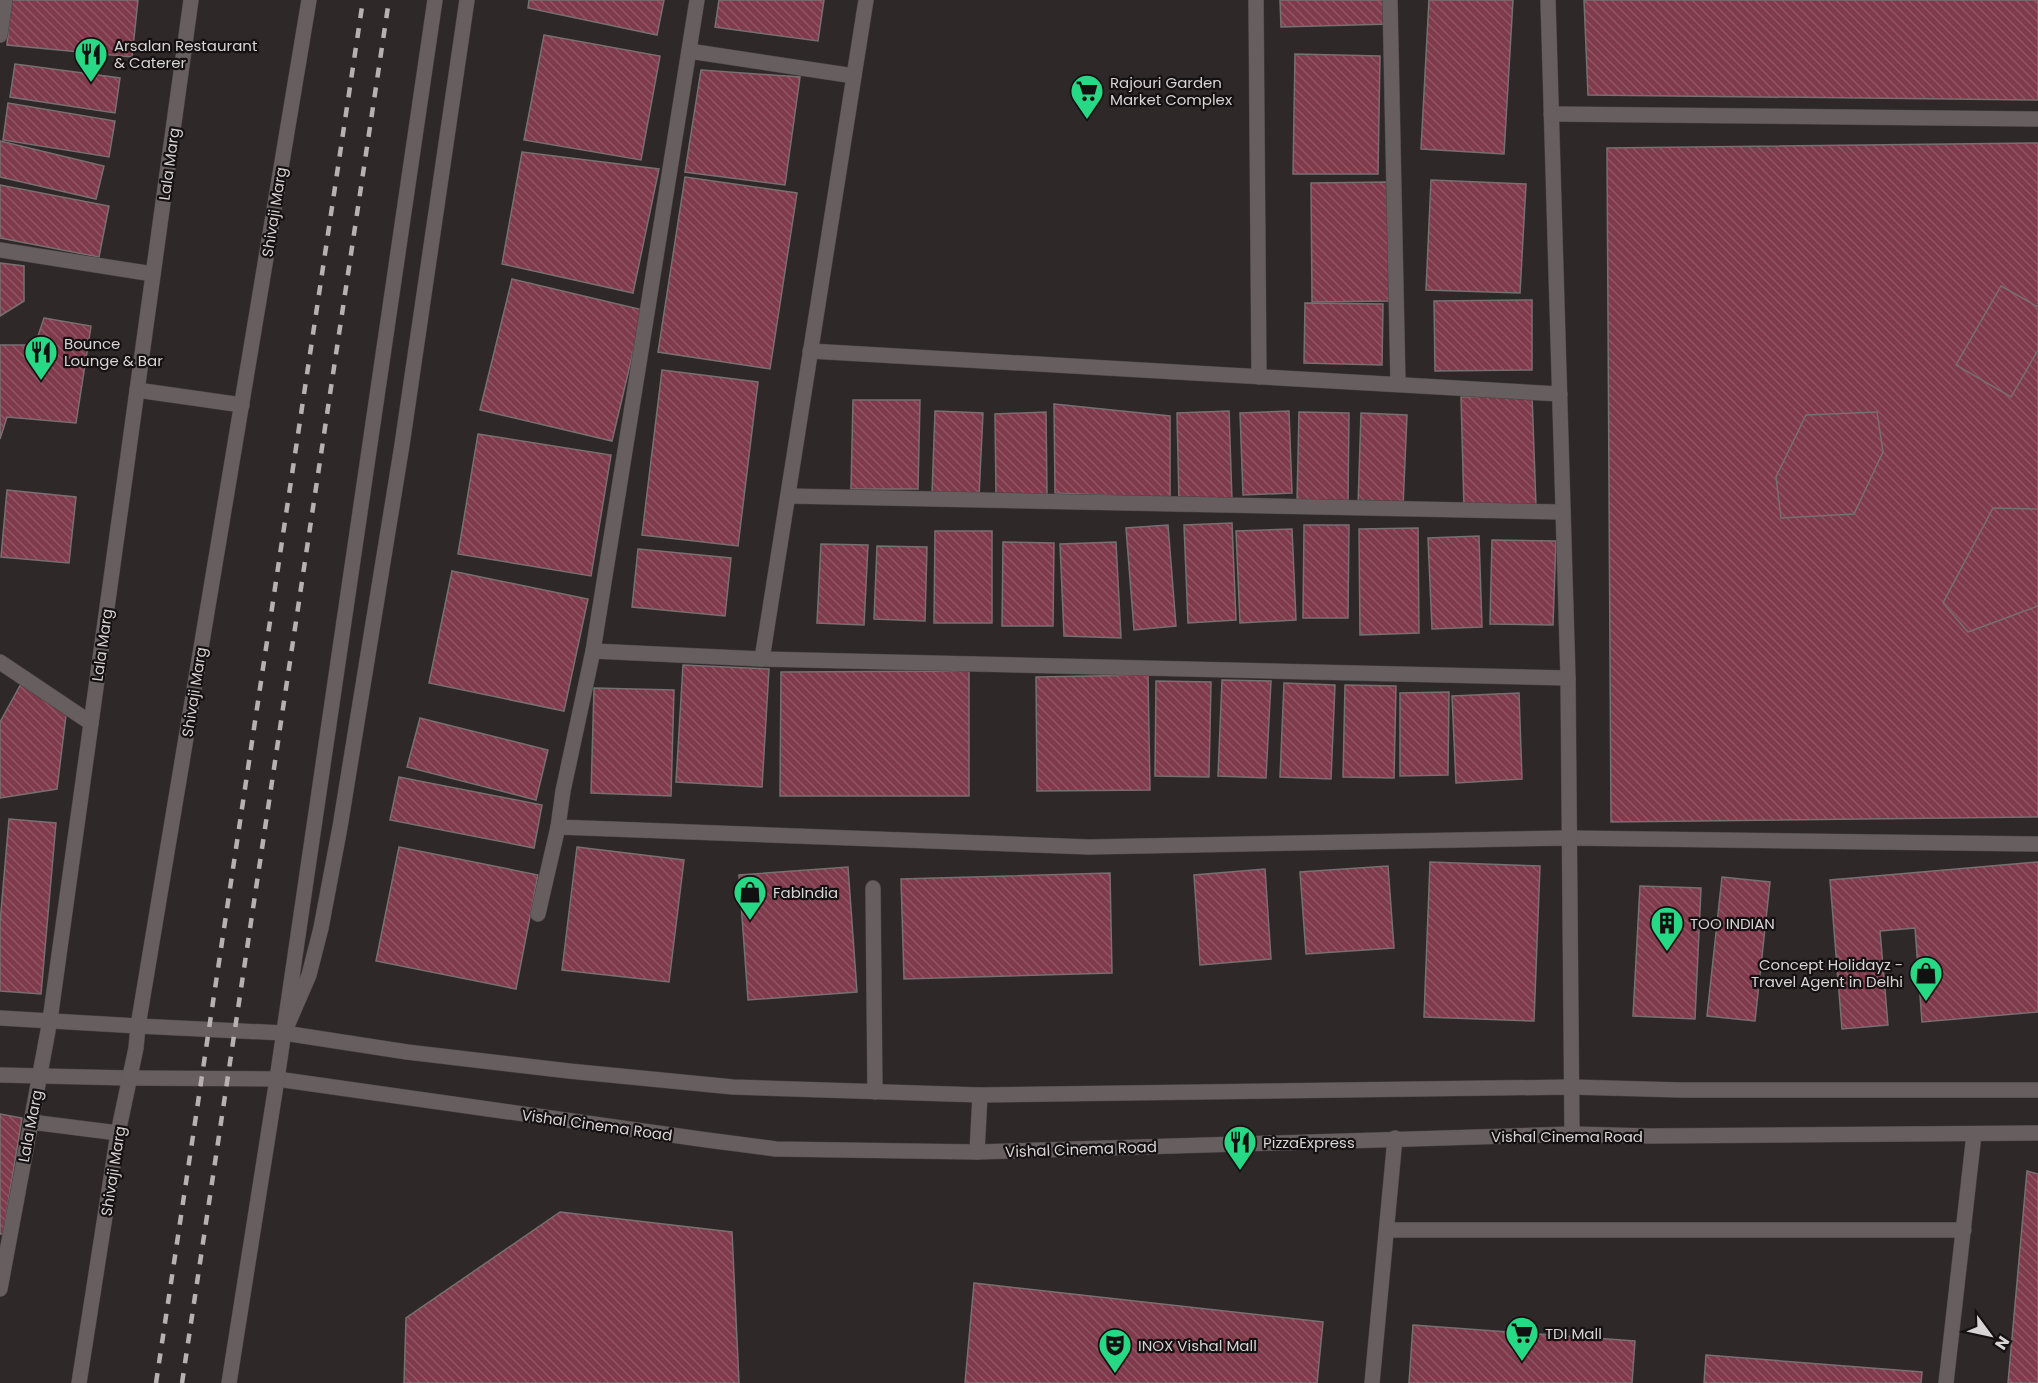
<svg xmlns="http://www.w3.org/2000/svg" width="2038" height="1383" font-family="Poppins,sans-serif">
	<style>
		.building { fill: url(#building-back-hatch); stroke: #786f71; stroke-width: 1.5 }
		.lines { fill: none; stroke-linecap: round; stroke-linejoin: round }
		.lane-casing { stroke: #494344; stroke-width: 16 }
		.street-casing { stroke: #494344; stroke-width: 16 }
		.secondary-casing { stroke: #494344; stroke-width: 16 }
		.lane { stroke: #665e5f; stroke-width: 15 }
		.street { stroke: #665e5f; stroke-width: 15 }
		.secondary { stroke: #665e5f; stroke-width: 15 }
		.rail { stroke: #b7b1b2; stroke-width: 4.5; stroke-dasharray: 10 10; stroke-linecap: butt }
		.labels { text-anchor: middle; dominant-baseline: central; stroke-width: 4.5; stroke-linejoin: round; paint-order: stroke }
		.poi-label { font-size: 15px; fill: #d8d3d4; stroke: #151112; text-anchor: start }
		.street-label { font-size: 15px; fill: #d8d3d4; stroke: #151112 }
	</style>
	<defs>
		<pattern id="building-back-hatch" width="6" height="6" patternUnits="userSpaceOnUse" patternTransform="scale(1.5)"><rect width="6" height="6" fill="#7f3a4b"/><path d="M-1 5l2 2M0 0l6 6M5-1l2 2" fill="none" stroke="#905664"/></pattern>
	</defs>
	<rect width="100%" height="100%" fill="#2f2829"/>
	<g class="building">
		<path d="M11,0H138L132,57L7,45Z"/>
		<path d="M529,0H664L657,35L528,8Z"/>
		<path d="M719,0H824L818,41L715,27Z"/>
		<path d="M1280,0H1390V24L1281,27Z"/>
		<path d="M1429,0H1513L1504,154L1421,149Z"/>
		<path d="M1584,0H2038V100L1588,95Z"/>
		<path d="M544,35L660,56L641,160L524,140Z"/>
		<path d="M1295,54L1380,56L1378,174H1293Z"/>
		<path d="M15,64L120,78L115,113L10,97Z"/>
		<path d="M701,70L800,77L785,185L685,172Z"/>
		<path d="M8,103L115,121L109,157L3,140Z"/>
		<path d="M0,141L104,166L96,199L0,177Z"/>
		<path d="M2038,143V817L1611,822L1607,148Z"/>
		<path d="M522,152L659,169L633,293L502,264Z"/>
		<path d="M685,177L797,193L770,369L658,352Z"/>
		<path d="M1431,180L1526,184L1520,293L1426,290Z"/>
		<path d="M1388,182L1389,301L1312,302L1311,183Z"/>
		<path d="M0,185L109,206L99,257L0,238Z"/>
		<path d="M0,263L24,266V301L0,316Z"/>
		<path d="M512,279L643,310L612,441L480,410Z"/>
		<path d="M2001,286L2038,307V350L2011,397L1956,365Z"/>
		<path d="M1532,300V370L1435,371L1434,301Z"/>
		<path d="M1305,303L1383,304L1382,365L1304,363Z"/>
		<path d="M44,318L91,326L76,423L7,417L0,439V345H35Z"/>
		<path d="M662,370L758,382L738,546L642,535Z"/>
		<path d="M1532,395L1536,506L1464,509L1461,397Z"/>
		<path d="M853,400H920L918,489H851Z"/>
		<path d="M1054,404L1170,416V498L1055,493Z"/>
		<path d="M935,411L983,413L979,496L932,494Z"/>
		<path d="M1229,411L1232,500L1179,501L1177,413Z"/>
		<path d="M1289,411L1292,493L1243,495L1240,413Z"/>
		<path d="M1046,412L1047,494L996,495L995,414Z"/>
		<path d="M1299,412L1349,413L1348,504L1297,503Z"/>
		<path d="M1877,412L1883,452L1854,514L1781,518L1776,477L1806,415Z"/>
		<path d="M1361,413L1407,415L1403,507L1358,506Z"/>
		<path d="M478,434L611,455L591,576L458,554Z"/>
		<path d="M7,490L76,497L69,563L1,557Z"/>
		<path d="M1993,508L2038,509V606L1968,632L1943,603Z"/>
		<path d="M1232,523L1236,620L1188,623L1184,525Z"/>
		<path d="M1168,525L1176,626L1134,630L1126,528Z"/>
		<path d="M1304,525H1349L1348,618H1303Z"/>
		<path d="M1418,528L1419,633L1360,635L1359,529Z"/>
		<path d="M1292,529L1296,620L1240,623L1236,531Z"/>
		<path d="M935,531H992V623H934Z"/>
		<path d="M1479,536L1482,627L1432,629L1428,538Z"/>
		<path d="M1492,540L1556,541L1553,625L1490,624Z"/>
		<path d="M1003,542L1054,543L1053,626H1002Z"/>
		<path d="M1116,542L1121,638L1064,636L1060,544Z"/>
		<path d="M821,544L868,545L864,625L817,623Z"/>
		<path d="M877,546L927,547L925,621L874,619Z"/>
		<path d="M638,549L731,558L725,616L632,607Z"/>
		<path d="M452,571L588,599L564,711L429,683Z"/>
		<path d="M683,665L769,669L762,787L676,782Z"/>
		<path d="M969,671V796H780L781,672Z"/>
		<path d="M1148,675L1150,790L1037,791L1036,677Z"/>
		<path d="M1222,680L1271,681L1266,778L1218,776Z"/>
		<path d="M1156,681L1211,682L1209,777L1155,776Z"/>
		<path d="M22,682L66,715L57,789L0,798V722Z"/>
		<path d="M1284,683L1335,685L1331,779L1280,777Z"/>
		<path d="M1345,685L1396,686L1394,778L1343,777Z"/>
		<path d="M594,688L674,690L671,796L591,793Z"/>
		<path d="M1449,692L1448,775L1400,776V693Z"/>
		<path d="M1519,693L1522,779L1456,783L1452,696Z"/>
		<path d="M420,718L548,750L536,800L407,767Z"/>
		<path d="M399,777L542,805L534,848L390,820Z"/>
		<path d="M9,819L56,823L41,994L0,991V923Z"/>
		<path d="M399,847L538,875L516,989L376,961Z"/>
		<path d="M577,847L684,860L669,982L562,970Z"/>
		<path d="M1430,862L1540,866L1534,1021L1424,1017Z"/>
		<path d="M2038,862V1012L1922,1022L1915,928L1880,931L1888,1025L1842,1029L1830,880Z"/>
		<path d="M1388,866L1394,948L1306,954L1300,872Z"/>
		<path d="M848,867L857,992L748,1000L739,875Z"/>
		<path d="M1265,869L1271,959L1200,965L1194,875Z"/>
		<path d="M1110,873L1112,973L904,979L901,879Z"/>
		<path d="M1722,877L1770,882L1755,1021L1707,1016Z"/>
		<path d="M1640,886L1701,888L1695,1019L1633,1016Z"/>
		<path d="M0,1114L22,1118L3,1234H0Z"/>
		<path d="M2027,1171L2038,1174V1383H2008Z"/>
		<path d="M560,1212L732,1232L739,1383H404L406,1318Z"/>
		<path d="M974,1283L1323,1322L1317,1383H965Z"/>
		<path d="M1413,1325L1635,1341L1632,1383H1409Z"/>
		<path d="M1706,1355L1922,1372L1921,1383H1704Z"/>
	</g>
	<g class="lines">
		<defs>
			<g id="lane">
				<path d="M1387,1230H1964"/>
				<path d="M1372,1383L1395,1138"/>
				<path d="M1946,1383L1974,1134"/>
			</g>
			<g id="street">
				<path d="M697,0L593,651L563,791L558,827L1089,847L1569,838L2038,844"/>
				<path d="M1256,0L1259,377"/>
				<path d="M1390,0L1398,384"/>
				<path d="M1548,0L1568,678L1572,1134"/>
				<path d="M0,35L5,0"/>
				<path d="M689,51L854,76"/>
				<path d="M1551,114L2038,119"/>
				<path d="M0,250L153,274"/>
				<path d="M810,351L1560,394"/>
				<path d="M137,390L242,405"/>
				<path d="M788,496L1563,512"/>
				<path d="M593,651L762,659L1568,678"/>
				<path d="M762,659L866,0"/>
				<path d="M0,662L91,723"/>
				<path d="M873,888L875,1092"/>
				<path d="M538,914L558,827"/>
				<path d="M0,1018L138,1026"/>
				<path d="M287,1026L309,975L321,928L340,827L402,445L467,0"/>
				<path d="M0,1075L128,1078"/>
				<path d="M31,1122L118,1133"/>
				<path d="M0,1289L50,1020L191,0"/>
			</g>
			<g id="secondary">
				<path d="M138,1026L284,1033L407,1052L569,1071L733,1087L980,1095L1571,1087L1681,1090H2038"/>
				<path d="M128,1078L277,1079L707,1140L776,1149L977,1152L1572,1134L1651,1136L2038,1133"/>
				<path d="M977,1152L980,1095"/>
				<path d="M79,1383L118,1133L136,1048L138,1026L309,0"/>
				<path d="M229,1383L277,1079L435,0"/>
			</g>
		</defs>
		<use href="#lane" class="lane-casing"/>
		<use href="#street" class="street-casing"/>
		<use href="#secondary" class="secondary-casing"/>
		<use href="#lane" class="lane"/>
		<use href="#street" class="street"/>
		<use href="#secondary" class="secondary"/>
		<g class="rail">
			<path d="M156,1383L363,0"/>
			<path d="M182,1383L389,0"/>
		</g>
	</g>
	<defs>
		<symbol id="restaurant-pin" viewBox="-11 -11 22 30"><path d="M0 17L-7.5 6A9.5 9.5 0 1 1 7.5 6Z" fill="#27d885" stroke="#151112"/><path d="M-5-6h1v4h1v-4h1v4h1v-4h1v5L-1.5 .5V6h-2V.5L-5-1ZM5-6V6H3V1.5H1.5Q1.5-4 5-6Z" fill="#111"/></symbol>
		<symbol id="supermarket-pin" viewBox="-11 -11 22 30"><path d="M0 17L-7.5 6A9.5 9.5 0 1 1 7.5 6Z" fill="#27d885" stroke="#151112"/><path d="M-6-5.5h2.5l.6 2H6L4.5 2H-2.5L-4.4-4H-6ZM-1.5 3.2a1.3 1.3 0 1 0 .1 0ZM3 3.2a1.3 1.3 0 1 0 .1 0Z" fill="#111"/></symbol>
		<symbol id="shop-pin" viewBox="-11 -11 22 30"><path d="M0 17L-7.5 6A9.5 9.5 0 1 1 7.5 6Z" fill="#27d885" stroke="#151112"/><path d="M-5-2.5h2.3a2.7 3.5 0 0 1 5.4 0H5L5.5 6h-11ZM-1.5-2.5h3a1.5 2.3 0 0 0-3 0Z" fill="#111"/></symbol>
		<symbol id="building-pin" viewBox="-11 -11 22 30"><path d="M0 17L-7.5 6A9.5 9.5 0 1 1 7.5 6Z" fill="#27d885" stroke="#151112"/><path d="M-4-6H4V6H1V3H-1V6H-4ZM-2.5-4.3h1.7v1.8h-1.7ZM.8-4.3h1.7v1.8H.8ZM-2.5-1h1.7V.8h-1.7ZM.8-1h1.7V.8H.8Z" fill="#111"/></symbol>
		<symbol id="theatre-pin" viewBox="-11 -11 22 30"><path d="M0 17L-7.5 6A9.5 9.5 0 1 1 7.5 6Z" fill="#27d885" stroke="#151112"/><path d="M-5-5.5Q0-4 5-5.5V0Q5 5 0 6Q-5 5-5 0ZM-3.3-2.5H-1v1.5H-3.3ZM1-2.5H3.3v1.5H1ZM-2.8 1Q0 5.5 2.8 1Z" fill="#111"/></symbol>
	</defs>
	<g fill-rule="evenodd">
		<use href="#restaurant-pin" x="72" y="35" width="38" height="52"/>
		<use href="#supermarket-pin" x="1068" y="72" width="38" height="52"/>
		<use href="#restaurant-pin" x="22" y="333" width="38" height="52"/>
		<use href="#shop-pin" x="731" y="873" width="38" height="52"/>
		<use href="#building-pin" x="1648" y="904" width="38" height="52"/>
		<use href="#shop-pin" x="1907" y="954" width="38" height="52"/>
		<use href="#restaurant-pin" x="1221" y="1123" width="38" height="52"/>
		<use href="#supermarket-pin" x="1503" y="1314" width="38" height="52"/>
		<use href="#theatre-pin" x="1096" y="1326" width="38" height="52"/>
	</g>
	<g class="labels">
		<g class="poi-label">
			<text x="114" y="45">Arsalan Restaurant<tspan x="114" dy="17">&amp; Caterer</tspan></text>
			<text x="1110" y="82">Rajouri Garden<tspan x="1110" dy="17">Market Complex</tspan></text>
			<text x="64" y="343">Bounce<tspan x="64" dy="17">Lounge &amp; Bar</tspan></text>
			<text x="773" y="892">FabIndia</text>
			<text x="1690" y="923">TOO INDIAN</text>
			<text x="1903" y="964" text-anchor="end">Concept Holidayz -<tspan x="1903" dy="17">Travel Agent in Delhi</tspan></text>
			<text x="1263" y="1142">PizzaExpress</text>
			<text x="1545" y="1333">TDI Mall</text>
			<text x="1138" y="1345">INOX Vishal Mall</text>
		</g>
		<g class="street-label">
			<text transform="translate(169 164) rotate(-82)">Lala Marg</text>
			<text transform="translate(274 212) rotate(-81)">Shivaji Marg</text>
			<text transform="translate(102 645) rotate(-82)">Lala Marg</text>
			<text transform="translate(194 692) rotate(-81)">Shivaji Marg</text>
			<text transform="translate(597 1125) rotate(8)">Vishal Cinema Road</text>
			<text transform="translate(30 1126) rotate(-79)">Lala Marg</text>
			<text x="1567" y="1136">Vishal Cinema Road</text>
			<text transform="translate(1081 1149) rotate(-2)">Vishal Cinema Road</text>
			<text transform="translate(113 1171) rotate(-81)">Shivaji Marg</text>
		</g>
	</g>
	<g transform="translate(1990 1335) rotate(123)" stroke="#151112" stroke-width="4.5" paint-order="stroke">
	<path d="M0-4.5L10 22L0 15L-10 22Z" fill="#d8d3d4"/>
	<text y="-9" font-size="16" font-weight="bold" text-anchor="middle" fill="#d8d3d4">N</text>
	</g>
</svg>
